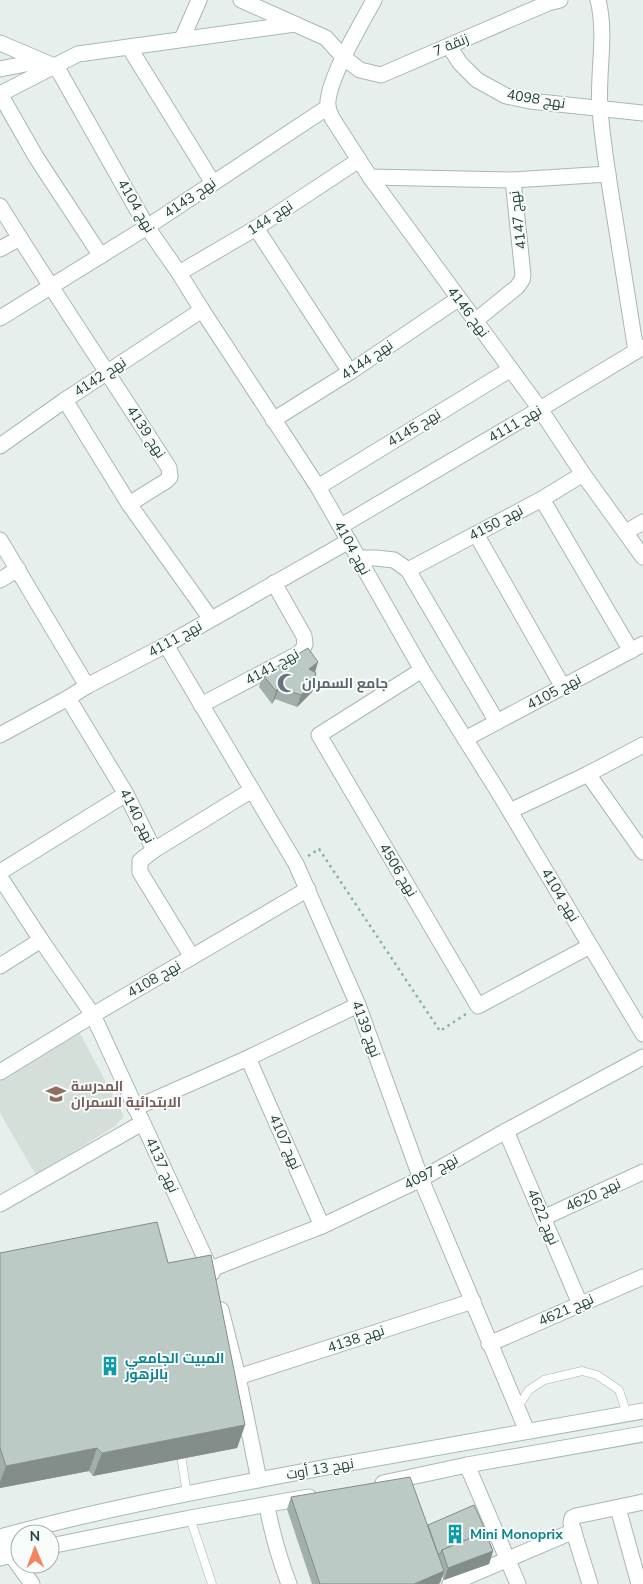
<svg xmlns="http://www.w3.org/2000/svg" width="643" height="1584" font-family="'Nunito Sans',Cairo,sans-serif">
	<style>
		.built { fill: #d4dfda }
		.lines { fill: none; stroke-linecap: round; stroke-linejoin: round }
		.lane-casing { stroke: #a8b8b2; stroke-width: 9 }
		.street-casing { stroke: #a8b8b2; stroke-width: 17 }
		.secondary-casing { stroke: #a4bbb3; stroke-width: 17 }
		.path { stroke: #86b3a5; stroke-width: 2.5; stroke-dasharray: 2.5 4; stroke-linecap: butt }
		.lane { stroke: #fff; stroke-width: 8 }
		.street { stroke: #fff; stroke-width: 15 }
		.secondary { stroke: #fff; stroke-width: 15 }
		.wall { fill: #a1aea9 }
		.shaded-wall { fill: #838d89 }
		.building { fill: #bbcac4; stroke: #838d89 }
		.labels { text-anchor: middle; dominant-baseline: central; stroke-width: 4; stroke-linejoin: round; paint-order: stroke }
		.street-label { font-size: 14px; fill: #24423a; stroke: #f7fbf9 }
		.worship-label { font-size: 14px; font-weight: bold; fill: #5b616d; stroke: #f7fbf9; text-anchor: start }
		.education-label { font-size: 14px; font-weight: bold; fill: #785e54; stroke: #f7fbf9; text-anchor: start }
		.culture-label { font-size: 14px; font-weight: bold; fill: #0d838f; stroke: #f7fbf9; text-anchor: start }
	</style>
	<rect width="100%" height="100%" fill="#e6efeb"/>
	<path class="built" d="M77,1028L124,1116L115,1126L36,1175L0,1113V1075Z"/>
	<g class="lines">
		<defs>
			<g id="lane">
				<path d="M517,1408L529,1390L544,1380L582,1371L597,1375L619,1390L627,1414"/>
				<path d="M180,1449L187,1494"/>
				<path d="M190,1518L212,1584"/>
			</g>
			<g id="street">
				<path d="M241,0L326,38L343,57L360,70L381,75L548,3L560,0"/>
				<path d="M374,0C362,23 325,83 328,107C328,110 331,115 332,118L370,177L540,409L583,474L643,557"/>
				<path d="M598,0C607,36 597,73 600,110C603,146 609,183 615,219C622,263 629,307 636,351"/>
				<path d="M182,39L199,0"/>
				<path d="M0,43L54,66L60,73L147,227L179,273L202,310L318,487L422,670L499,793L643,1034"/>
				<path d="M449,46L460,63L477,80L506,96L530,101L643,113"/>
				<path d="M129,47L213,183"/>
				<path d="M0,69L41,61"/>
				<path d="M0,94L36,157L101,256"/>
				<path d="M370,177L513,180L523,275L522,280L517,287L475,321"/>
				<path d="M513,180L608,174"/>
				<path d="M0,206C55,295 113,380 169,468L170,477L166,481L129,504"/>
				<path d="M256,228L350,372"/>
				<path d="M0,249L20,238"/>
				<path d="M179,273L256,228L359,160"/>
				<path d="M0,318L147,227L328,107"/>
				<path d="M65,400L129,504L211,619"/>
				<path d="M273,420L350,372L458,299"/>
				<path d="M0,446L65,400L202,310"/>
				<path d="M318,487L511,369"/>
				<path d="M542,499L631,651"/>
				<path d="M341,526L540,409L643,347"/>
				<path d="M626,532L643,522"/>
				<path d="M476,534L563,687"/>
				<path d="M0,540L87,686"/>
				<path d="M358,558H376L394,560L408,570L497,722"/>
				<path d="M408,570L542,499L583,474"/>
				<path d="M0,580L18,569"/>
				<path d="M166,645L296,864L358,1005L421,1179L527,1431"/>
				<path d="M422,670L319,735L478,1006L590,946"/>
				<path d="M68,698L126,794L154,850L140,861V872L192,957"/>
				<path d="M201,705L298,654L303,649L305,644L304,636L274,583"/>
				<path d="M0,735L68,698L87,686L166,645L349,541"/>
				<path d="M465,739L643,644"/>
				<path d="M588,774L643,852"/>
				<path d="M510,811L588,774L643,745"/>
				<path d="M154,850L252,790"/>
				<path d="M0,872L126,794"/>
				<path d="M0,877L41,940L93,1015L212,1273"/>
				<path d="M0,966L41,940"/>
				<path d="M248,1058L322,1226"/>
				<path d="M0,1072L93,1015L308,889"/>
				<path d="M135,1108L248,1058L358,1005"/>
				<path d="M506,1131L580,1304"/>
				<path d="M0,1204L142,1123"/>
				<path d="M543,1218L643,1172"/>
				<path d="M211,1269L322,1226L421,1179L506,1131L643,1057"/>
				<path d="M221,1310L238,1377L259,1480"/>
				<path d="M489,1344L643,1277"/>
				<path d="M238,1377L473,1301"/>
				<path d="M467,1465L518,1584"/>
				<path d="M267,1506C272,1533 279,1558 289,1584"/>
				<path d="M618,1508L639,1584"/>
				<path d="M0,1539L32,1584"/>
				<path d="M450,1584L574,1531"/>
				<path d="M590,1584L571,1523L572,1518L576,1516L643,1502"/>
			</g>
			<g id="secondary">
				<path d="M0,94L78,54L295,24"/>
				<path d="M383,1483L467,1465L643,1434"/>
				<path d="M0,1537C106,1508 214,1488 322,1468C429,1449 536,1430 643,1411"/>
				<path d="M50,1546L190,1518L309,1497"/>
				<path d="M0,1558L20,1553"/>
			</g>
		</defs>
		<use href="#lane" class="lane-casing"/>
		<use href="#street" class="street-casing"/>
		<use href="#secondary" class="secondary-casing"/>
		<path class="path" d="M308,856L319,849L440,1031L466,1014"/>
		<use href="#lane" class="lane"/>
		<use href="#street" class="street"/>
		<use href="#secondary" class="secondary"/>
	</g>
	<g class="wall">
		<path d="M318,662L315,672V677L316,680L312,692L297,707L275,699L272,704L259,687L263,675Z"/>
		<path d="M0,1253L168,1263L245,1425L237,1448L93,1476L89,1471L0,1488Z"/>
		<path d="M291,1497L428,1525L487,1535L493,1551L489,1564L444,1580L442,1576L440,1583L438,1584H312L287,1509Z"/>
	</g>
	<g class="shaded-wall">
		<path d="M318,662L314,675L309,669Z"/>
		<path d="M316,673L312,684L316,680L312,692L297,707L301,695Z"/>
		<path d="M279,687L275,699L272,704L276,691Z"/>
		<path d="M245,1425L237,1448L93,1476L102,1453Z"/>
		<path d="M97,1448L89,1471L0,1488V1482L6,1466Z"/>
		<path d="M493,1551L489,1564L444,1580L448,1568Z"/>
		<path d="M444,1571L440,1583L438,1584H414Z"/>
	</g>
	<g class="building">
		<path d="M308,648L318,662L309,669L316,673L315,676L316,680L301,695L279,687L276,691L263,675Z"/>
		<path d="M157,1222L168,1263L211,1255L245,1425L102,1453L97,1448L6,1466L0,1448V1253Z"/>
		<path d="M410,1477L444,1571L414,1584H320L291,1497Z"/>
		<path d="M474,1505L487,1534L485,1532L442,1550L441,1553L438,1554L428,1525Z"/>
		<path d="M485,1532L493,1551L448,1568L442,1550Z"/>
	</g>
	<defs>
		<symbol id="mosque-bare" viewBox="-9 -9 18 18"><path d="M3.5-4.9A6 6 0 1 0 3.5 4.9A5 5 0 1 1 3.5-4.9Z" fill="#6b7280" stroke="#f7fbf9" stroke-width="2.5" paint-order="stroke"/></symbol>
		<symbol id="school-bare" viewBox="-9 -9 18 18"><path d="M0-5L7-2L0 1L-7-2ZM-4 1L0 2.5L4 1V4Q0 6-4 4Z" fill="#8d6e63" stroke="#f7fbf9" stroke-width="2.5" paint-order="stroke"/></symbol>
		<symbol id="building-bare" viewBox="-9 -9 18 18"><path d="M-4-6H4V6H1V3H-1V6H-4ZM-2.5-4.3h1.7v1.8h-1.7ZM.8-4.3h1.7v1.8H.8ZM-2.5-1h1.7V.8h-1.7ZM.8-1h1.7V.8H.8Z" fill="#0f9aa8" stroke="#f7fbf9" stroke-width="2.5" paint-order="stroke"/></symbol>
	</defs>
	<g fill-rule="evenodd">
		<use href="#mosque-bare" x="273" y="669" width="28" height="28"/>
		<use href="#school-bare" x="42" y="1080" width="28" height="28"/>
		<use href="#building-bare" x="96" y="1352" width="28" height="28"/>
		<use href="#building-bare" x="441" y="1520" width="28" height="28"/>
	</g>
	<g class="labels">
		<g class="street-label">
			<text transform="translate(451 45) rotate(-23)">زنقة 7</text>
			<text transform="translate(536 99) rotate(9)">نهج 4098</text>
			<text transform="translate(190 198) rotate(-34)">نهج 4143</text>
			<text transform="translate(136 206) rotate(60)">نهج 4104</text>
			<text transform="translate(270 218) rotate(-33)">نهج 144</text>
			<text transform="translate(518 220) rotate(-97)">نهج 4147</text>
			<text transform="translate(468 312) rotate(53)">نهج 4146</text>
			<text transform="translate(367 360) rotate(-34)">نهج 4144</text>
			<text transform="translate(100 377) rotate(-33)">نهج 4142</text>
			<text transform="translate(515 424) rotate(-30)">نهج 4111</text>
			<text transform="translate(414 428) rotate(-31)">نهج 4145</text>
			<text transform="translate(146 432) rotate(57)">نهج 4139</text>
			<text transform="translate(496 523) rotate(-28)">نهج 4150</text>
			<text transform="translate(352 548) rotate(61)">نهج 4104</text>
			<text transform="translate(175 639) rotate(-29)">نهج 4111</text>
			<text transform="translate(272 667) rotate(-29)">نهج 4141</text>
			<text transform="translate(554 692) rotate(-28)">نهج 4105</text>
			<text transform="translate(137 816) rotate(63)">نهج 4140</text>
			<text transform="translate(398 870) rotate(59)">نهج 4506</text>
			<text transform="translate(560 895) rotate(59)">نهج 4104</text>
			<text transform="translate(154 979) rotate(-30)">نهج 4108</text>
			<text transform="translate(366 1029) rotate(70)">نهج 4139</text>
			<text transform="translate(285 1142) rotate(66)">نهج 4107</text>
			<text transform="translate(162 1165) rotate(65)">نهج 4137</text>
			<text transform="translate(431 1172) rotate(-28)">نهج 4097</text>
			<text transform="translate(593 1195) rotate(-25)">نهج 4620</text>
			<text transform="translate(543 1217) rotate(67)">نهج 4622</text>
			<text transform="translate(566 1310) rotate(-24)">نهج 4621</text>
			<text transform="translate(356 1339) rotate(-18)">نهج 4138</text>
			<text transform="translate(320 1469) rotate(-10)">نهج 13 أوت</text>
		</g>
		<g class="worship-label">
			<text x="302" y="683">جامع السمران</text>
		</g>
		<g class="education-label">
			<text x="71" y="1086">المدرسة<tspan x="71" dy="16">الابتدائية السمران</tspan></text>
		</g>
		<g class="culture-label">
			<text x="125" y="1358">المبيت الجامعي<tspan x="125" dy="16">بالزهور</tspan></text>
			<text x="470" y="1534">Mini Monoprix</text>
		</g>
	</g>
	<g transform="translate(35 1549) rotate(359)"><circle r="24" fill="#f7fbf9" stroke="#a3b1ad"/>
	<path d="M0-4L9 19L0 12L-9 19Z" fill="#f4845f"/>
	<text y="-8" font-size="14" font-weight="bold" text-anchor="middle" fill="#24423a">N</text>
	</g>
</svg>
